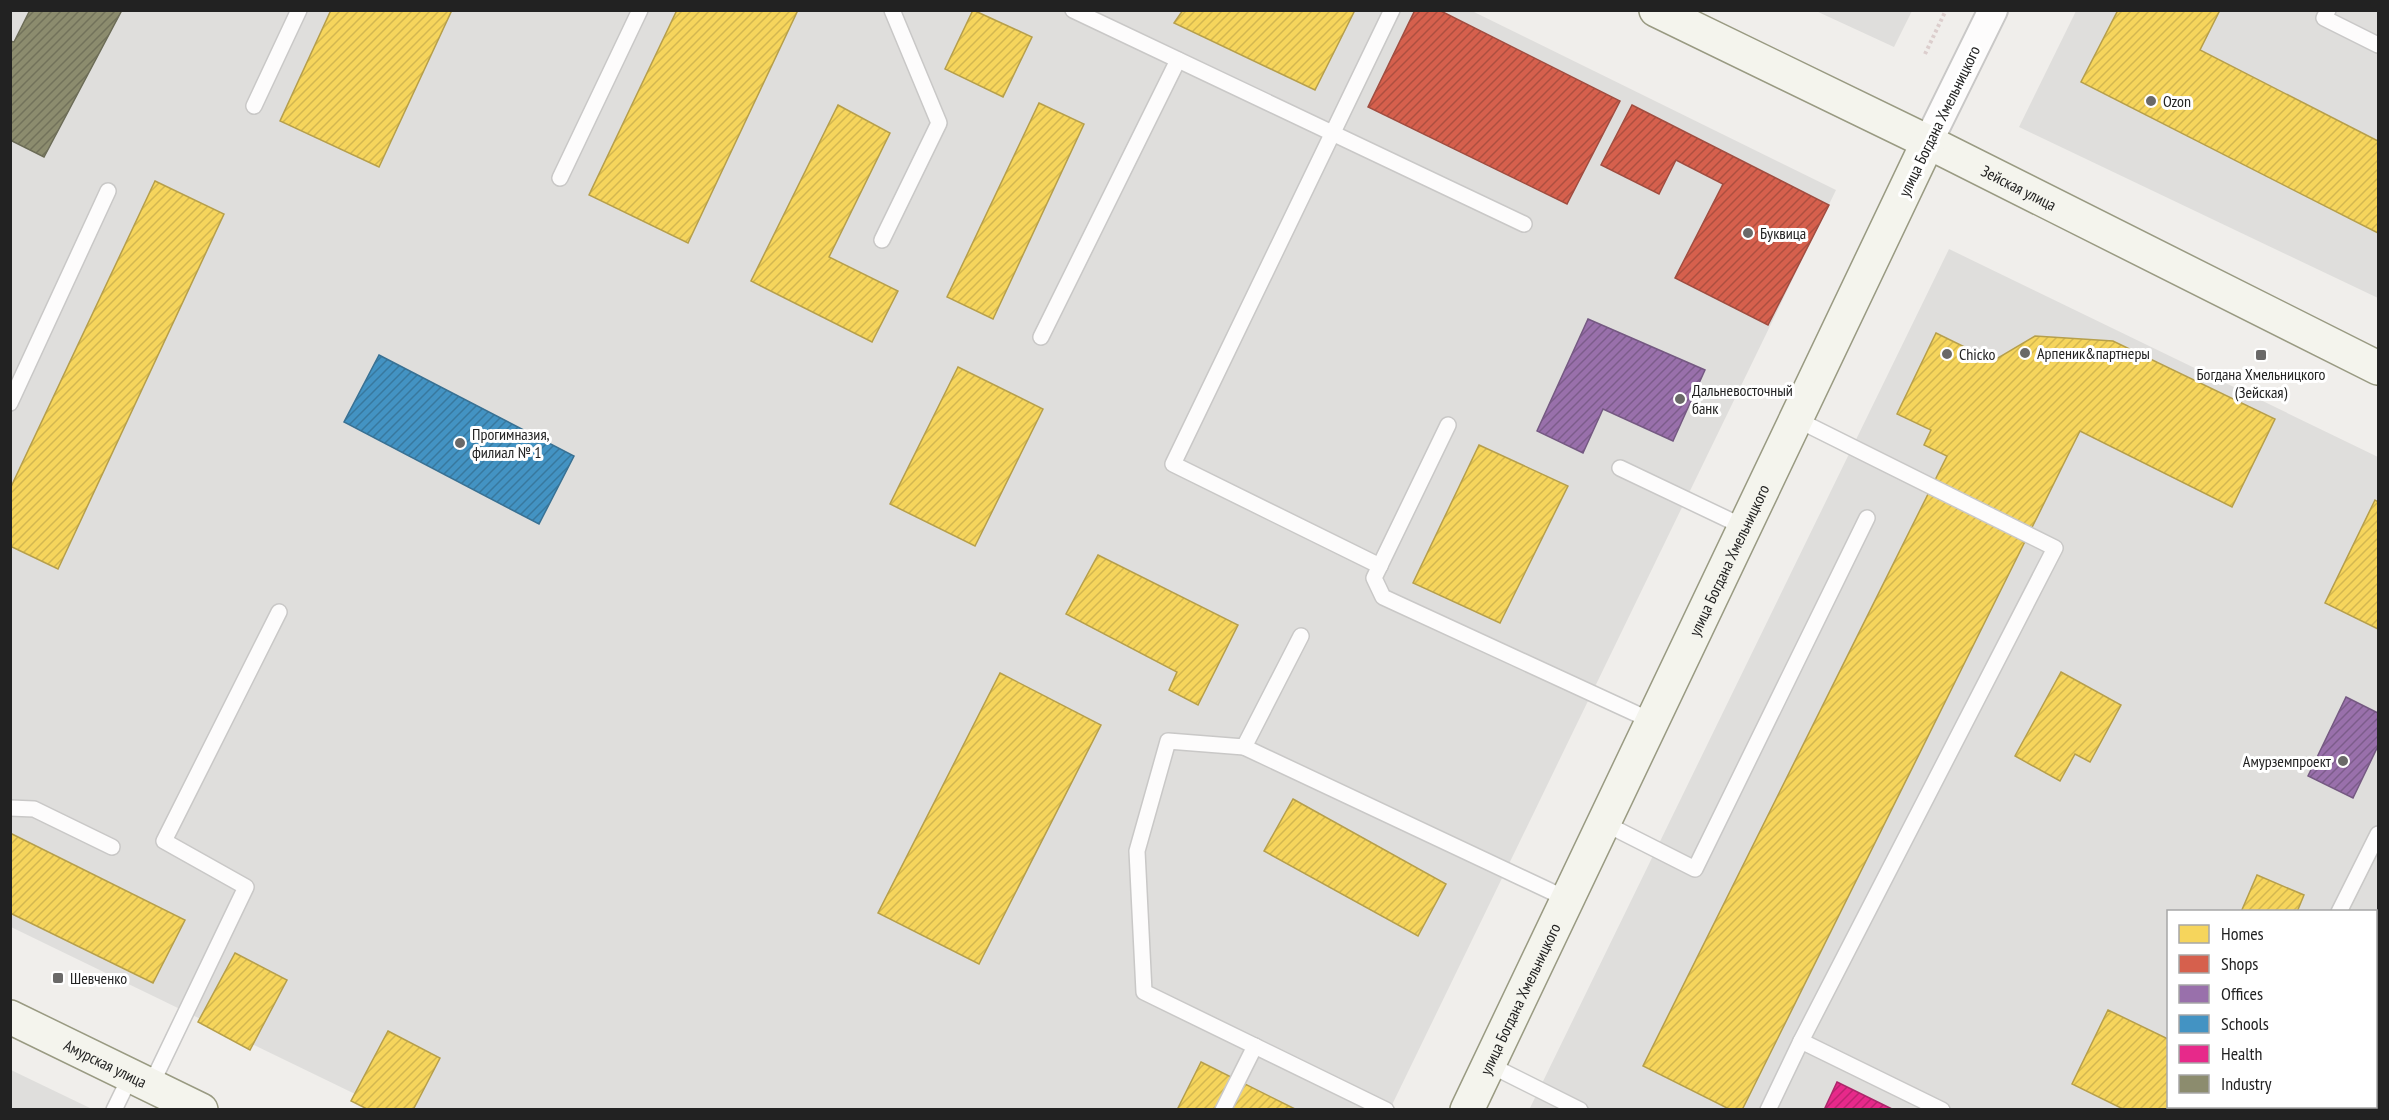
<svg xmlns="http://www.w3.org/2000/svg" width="2389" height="1120" font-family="'PT Sans Narrow',sans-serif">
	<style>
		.residential { fill: #dfdedc; fill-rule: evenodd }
		.homes { fill: url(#homes-hatch); stroke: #b69f4b; stroke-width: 1.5 }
		.shops { fill: url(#shops-hatch); stroke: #a04d40; stroke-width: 1.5 }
		.offices { fill: url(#offices-hatch); stroke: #755982; stroke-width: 1.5 }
		.schools { fill: url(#schools-hatch); stroke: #397193; stroke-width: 1.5 }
		.health { fill: url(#health-hatch); stroke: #ac276b; stroke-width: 1.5 }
		.industry { fill: url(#industry-hatch); stroke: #6c6c57; stroke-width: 1.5 }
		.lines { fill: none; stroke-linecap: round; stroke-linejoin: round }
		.lane-casing { stroke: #c9c8c7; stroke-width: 18 }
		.street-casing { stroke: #c9c8c7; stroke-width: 32 }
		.secondary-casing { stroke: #999a82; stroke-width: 36 }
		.path { stroke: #dccecd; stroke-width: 4; stroke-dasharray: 3 3; stroke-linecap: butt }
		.lane { stroke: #fdfcfc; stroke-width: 15 }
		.street { stroke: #fdfcfc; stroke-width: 28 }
		.secondary { stroke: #f4f4ed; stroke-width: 33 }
		.poi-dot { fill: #6a6968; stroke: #fff; stroke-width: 2 }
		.labels { text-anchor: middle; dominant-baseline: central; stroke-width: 6; stroke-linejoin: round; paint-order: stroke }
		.poi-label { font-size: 16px; fill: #222; stroke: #fff; text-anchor: start }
		.street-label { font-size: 16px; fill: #222; stroke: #fff }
	</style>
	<defs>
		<pattern id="homes-hatch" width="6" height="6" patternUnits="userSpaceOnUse" patternTransform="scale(1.5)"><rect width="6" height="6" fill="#f6d55c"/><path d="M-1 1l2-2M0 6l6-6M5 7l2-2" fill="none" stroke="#d3b750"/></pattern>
		<pattern id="shops-hatch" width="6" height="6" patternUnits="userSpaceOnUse" patternTransform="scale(1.5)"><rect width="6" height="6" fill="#d6604d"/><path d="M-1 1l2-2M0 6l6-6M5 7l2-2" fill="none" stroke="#ad4f40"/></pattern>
		<pattern id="offices-hatch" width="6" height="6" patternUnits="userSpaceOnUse" patternTransform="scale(1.5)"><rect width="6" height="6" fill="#9970ab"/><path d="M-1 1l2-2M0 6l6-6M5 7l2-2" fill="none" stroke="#7c5c8b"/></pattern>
		<pattern id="schools-hatch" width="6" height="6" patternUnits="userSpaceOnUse" patternTransform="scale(1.5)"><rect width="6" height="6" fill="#4393c3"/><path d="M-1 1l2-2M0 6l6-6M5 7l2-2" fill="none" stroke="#38789e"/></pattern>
		<pattern id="health-hatch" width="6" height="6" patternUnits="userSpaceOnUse" patternTransform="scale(1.5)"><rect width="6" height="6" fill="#e7298a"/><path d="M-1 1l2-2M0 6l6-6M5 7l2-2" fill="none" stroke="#bb2370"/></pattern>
		<pattern id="industry-hatch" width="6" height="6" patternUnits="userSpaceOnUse" patternTransform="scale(1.5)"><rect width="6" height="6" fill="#8c8c6e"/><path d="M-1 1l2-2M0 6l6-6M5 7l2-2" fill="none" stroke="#72725a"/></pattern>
	</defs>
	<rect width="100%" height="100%" fill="#f0eeeb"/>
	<g class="residential">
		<path d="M10,11H1472L1836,190L1390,1109H386L11,927Z"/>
		<path d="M1816,11H1912L1894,47Z"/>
		<path d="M2076,11H2378V298L2019,127Z"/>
		<path d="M1949,249L2378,457V1109L1529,1110ZM2168,912H2376V1106H2168Z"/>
		<path d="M10,1070H11L92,1109H11Z"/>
	</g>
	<g class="homes">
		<path d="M331,10H452L379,167L280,121Z"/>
		<path d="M677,10H798L688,243L589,195Z"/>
		<path d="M973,10L1032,37L1003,97L945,69Z"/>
		<path d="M1183,10H1355L1315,90L1174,23Z"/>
		<path d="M2118,10H2220L2200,50L2378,141V233L2081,82Z"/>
		<path d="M1039,103L1084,124L993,319L947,297Z"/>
		<path d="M838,105L890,133L829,257L898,291L872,342L751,281Z"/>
		<path d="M155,181L224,214L58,569L10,546V489Z"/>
		<path d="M1936,333L1993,361L2035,336L2113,341L2275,419L2232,507L2080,431L1742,1110H1731L1643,1066L1947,456L1924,445L1931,430L1897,414Z"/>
		<path d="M958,367L1043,409L975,546L890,504Z"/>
		<path d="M1479,445L1568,486L1500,623L1413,583Z"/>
		<path d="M2375,500L2378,502V629L2325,603Z"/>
		<path d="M1098,555L1238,625L1198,705L1169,690L1177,672L1066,614Z"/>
		<path d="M2061,672L2121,705L2090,762L2075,754L2060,781L2015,756Z"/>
		<path d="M1000,673L1101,725L979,964L878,913Z"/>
		<path d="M1293,799L1446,884L1418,936L1264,851Z"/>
		<path d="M10,833L185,920L153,983L10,913Z"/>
		<path d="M2257,875L2304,895L2297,912H2241Z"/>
		<path d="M235,953L287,980L250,1050L198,1022Z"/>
		<path d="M2378,989V1074L2376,1072V995Z"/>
		<path d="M2108,1010L2168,1039V1106H2252L2250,1110H2125L2072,1084Z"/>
		<path d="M388,1031L440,1058L413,1110H369L351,1101Z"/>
		<path d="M1201,1062L1297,1110H1177Z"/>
	</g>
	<g class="shops">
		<path d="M1415,10H1439L1620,101L1567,204L1368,107Z"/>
		<path d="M1632,105L1829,205L1768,325L1675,278L1723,184L1676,160L1659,194L1601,165Z"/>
	</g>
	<g class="offices">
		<path d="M1588,319L1705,370L1673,441L1603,409L1583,453L1537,431Z"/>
		<path d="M2346,697L2378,713V746L2353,798L2308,776Z"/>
	</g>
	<path class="schools" d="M379,355L574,456L539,524L344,422Z"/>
	<path class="health" d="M1837,1082L1894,1110H1824Z"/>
	<path class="industry" d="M30,10H122L44,157L10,140V41L14,42Z"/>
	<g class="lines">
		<defs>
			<g id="lane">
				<path d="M1073,10L1524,224"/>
				<path d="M2328,10L2324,18L2378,45"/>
				<path d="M254,106L299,10"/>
				<path d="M560,178L640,10"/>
				<path d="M882,240L939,123L892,10"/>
				<path d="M1041,337L1178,60"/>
				<path d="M10,403L108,191"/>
				<path d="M1796,419L2055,548L1801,1041"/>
				<path d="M1448,425L1374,578L1383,597L1652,721"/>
				<path d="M1620,468L1744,527"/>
				<path d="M1380,566L1173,464L1392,10"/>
				<path d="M1301,636L1244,747L1168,741L1137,851L1144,992L1386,1110"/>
				<path d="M1244,747L1567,899"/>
				<path d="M10,808L34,809L112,847"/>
				<path d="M1604,823L1695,869L1867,518"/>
				<path d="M2339,912L2378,834"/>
				<path d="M1488,1064L1580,1110"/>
				<path d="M151,1085L246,887L164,841L279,612"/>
				<path d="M114,1110L131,1075"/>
				<path d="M1223,1110L1255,1046"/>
				<path d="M1768,1110L1801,1041L1942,1110"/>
			</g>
			<path id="street" d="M1928,142L1993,10"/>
			<g id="secondary">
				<path id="s1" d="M1656,10L1928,142L2378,368"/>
				<path id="s2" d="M10,1017L201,1110"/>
				<path id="s3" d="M1467,1110L1928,142"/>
			</g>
		</defs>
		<use href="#lane" class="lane-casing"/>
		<use href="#street" class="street-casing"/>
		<use href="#secondary" class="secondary-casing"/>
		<path class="path" d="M1925,54L1946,10"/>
		<use href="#lane" class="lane"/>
		<use href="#street" class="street"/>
		<use href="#secondary" class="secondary"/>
	</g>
	<g class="poi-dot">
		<circle cx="2151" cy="101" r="6"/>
		<circle cx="1748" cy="233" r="6"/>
		<circle cx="2025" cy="353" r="6"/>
		<circle cx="1947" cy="354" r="6"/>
		<rect x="2255" y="349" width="12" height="12" rx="3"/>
		<circle cx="1680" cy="399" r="6"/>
		<circle cx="460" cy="443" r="6"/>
		<circle cx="2343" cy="761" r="6"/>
		<rect x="52" y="972" width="12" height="12" rx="3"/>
	</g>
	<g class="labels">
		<g class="poi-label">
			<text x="2163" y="101">Ozon</text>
			<text x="1760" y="233">Буквица</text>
			<text x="2037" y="353">Арпеник&amp;партнеры</text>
			<text x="1959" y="354">Chicko</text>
			<text x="2261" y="374" text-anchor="middle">Богдана Хмельницкого<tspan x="2261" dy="18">(Зейская)</tspan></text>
			<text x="1692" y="390">Дальневосточный<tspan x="1692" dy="18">банк</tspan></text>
			<text x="472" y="434">Прогимназия,<tspan x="472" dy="18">филиал № 1</tspan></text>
			<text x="2331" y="761" text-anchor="end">Амурземпроект</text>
			<text x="70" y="978">Шевченко</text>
		</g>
		<g class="street-label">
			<text transform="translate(1939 121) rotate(-64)">улица Богдана Хмельницкого</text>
			<text stroke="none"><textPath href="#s1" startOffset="404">Зейская улица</textPath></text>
			<text stroke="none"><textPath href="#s3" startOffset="609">улица Богдана Хмельницкого</textPath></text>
			<text stroke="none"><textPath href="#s3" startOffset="123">улица Богдана Хмельницкого</textPath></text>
			<text stroke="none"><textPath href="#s2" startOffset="106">Амурская улица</textPath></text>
		</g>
	</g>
	<rect width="2389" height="1120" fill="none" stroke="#222222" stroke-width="24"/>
	<rect x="2167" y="910" width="210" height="198" fill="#ffffff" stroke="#a7a7a7" stroke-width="1.5"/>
	<rect x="2179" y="925" width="30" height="18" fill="#f6d55c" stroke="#a7a7a7" stroke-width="1.5"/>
	<text x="2221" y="940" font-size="18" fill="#222222">Homes</text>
	<rect x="2179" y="955" width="30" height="18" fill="#d6604d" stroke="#a7a7a7" stroke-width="1.5"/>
	<text x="2221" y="970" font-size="18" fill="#222222">Shops</text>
	<rect x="2179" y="985" width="30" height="18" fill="#9970ab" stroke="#a7a7a7" stroke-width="1.5"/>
	<text x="2221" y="1000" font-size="18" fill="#222222">Offices</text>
	<rect x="2179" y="1015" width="30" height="18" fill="#4393c3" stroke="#a7a7a7" stroke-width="1.5"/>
	<text x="2221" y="1030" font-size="18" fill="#222222">Schools</text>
	<rect x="2179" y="1045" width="30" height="18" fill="#e7298a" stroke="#a7a7a7" stroke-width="1.5"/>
	<text x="2221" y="1060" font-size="18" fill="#222222">Health</text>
	<rect x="2179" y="1075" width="30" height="18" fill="#8c8c6e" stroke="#a7a7a7" stroke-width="1.5"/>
	<text x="2221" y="1090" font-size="18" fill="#222222">Industry</text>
</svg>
